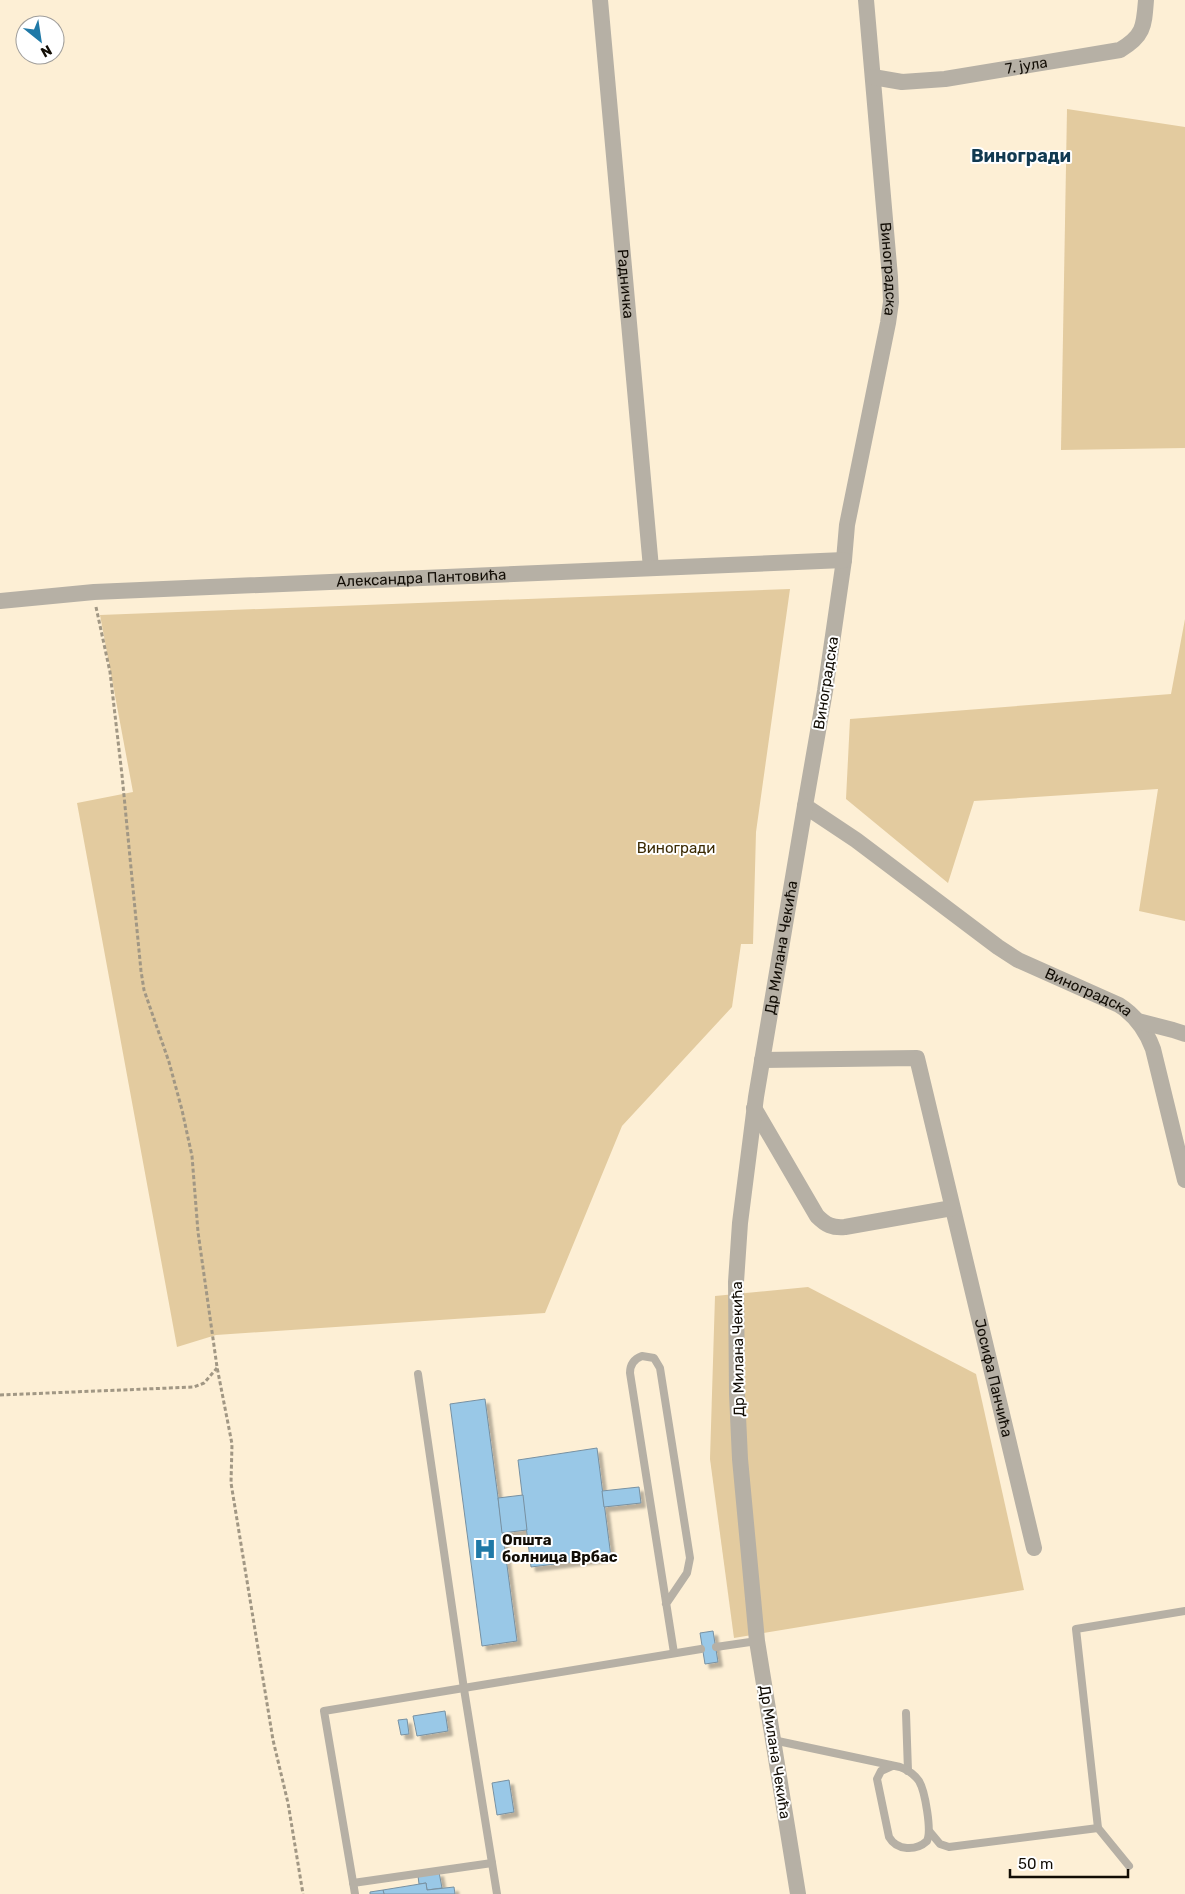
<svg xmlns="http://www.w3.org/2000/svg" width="1185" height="1894" font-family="Rubik,sans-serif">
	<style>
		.green { fill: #e3cb9f }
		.building { fill: #99c8e7; stroke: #7891a2; filter: url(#shadow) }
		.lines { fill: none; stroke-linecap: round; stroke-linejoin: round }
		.path { stroke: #a19784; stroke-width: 3; stroke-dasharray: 4 2.5; stroke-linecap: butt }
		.lane { stroke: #b6b0a5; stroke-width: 8 }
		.street { stroke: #b6b0a5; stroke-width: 16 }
		.labels { text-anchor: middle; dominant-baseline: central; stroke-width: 4; stroke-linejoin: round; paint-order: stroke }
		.street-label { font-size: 15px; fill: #120d05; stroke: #fff }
		.park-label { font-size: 15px; fill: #3b2a03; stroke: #fff }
		.poi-label { font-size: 15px; font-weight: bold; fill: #120d05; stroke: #fff; text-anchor: start }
		.quarter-label { font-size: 18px; font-weight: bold; fill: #113a51; stroke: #fff }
	</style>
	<defs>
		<filter id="shadow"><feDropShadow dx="4.5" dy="4.5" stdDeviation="1" flood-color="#0004"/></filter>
	</defs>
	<rect width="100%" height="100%" fill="#fdefd5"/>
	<g class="green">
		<path d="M1067,109L1185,127V448L1061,450Z"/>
		<path d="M790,589L756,832L753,944H741L732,1007L622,1126L545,1313L216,1335L177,1347L77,803L133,792L100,615Z"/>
		<path d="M1185,619V921L1139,911L1158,789L974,801L948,883L846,799L850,719L1171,694Z"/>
		<path d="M808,1287L976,1374L1024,1590L734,1638L710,1459L715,1296Z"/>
	</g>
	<g class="building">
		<path d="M485,1399L517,1641L482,1646L450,1404Z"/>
		<path d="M597,1448L611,1557L531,1567L518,1460Z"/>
		<path d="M639,1487L641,1503L604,1507L602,1491Z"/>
		<path d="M523,1495L527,1530L502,1533L498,1498Z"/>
		<path d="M713,1631L718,1662L705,1664L700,1633Z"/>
		<path d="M445,1711L448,1731L417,1736L413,1716Z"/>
		<path d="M407,1719L409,1734L401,1735L398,1720Z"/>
		<path d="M509,1780L514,1812L497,1815L492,1783Z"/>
		<path d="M439,1872L442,1888L427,1890L426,1883L419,1884L418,1876Z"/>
		<path d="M426,1883L427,1890L454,1887L455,1894H384L383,1890Z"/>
		<path d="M383,1890L384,1894H370V1892Z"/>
	</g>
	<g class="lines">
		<g class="path">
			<path d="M96,607L110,672L122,775L141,971L144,990L169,1062L182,1110L192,1156L198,1232L217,1367L232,1444L231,1483L273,1740L288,1803L303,1894"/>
			<path d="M0,1395L194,1387L204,1383L217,1368"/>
		</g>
		<g class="lane">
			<path d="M418,1374L464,1689L497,1894"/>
			<path d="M666,1604L687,1573L690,1558L660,1368L654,1358L642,1356C634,1359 630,1364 630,1373L674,1653"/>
			<path d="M716,1647L757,1641"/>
			<path d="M906,1713L908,1771"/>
			<path d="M773,1740L900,1767C908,1770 914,1774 919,1781C925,1791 932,1831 927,1841C916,1851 897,1851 889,1837L877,1779L881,1771L892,1766"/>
			<path d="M930,1832L940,1844L949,1847L1098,1828"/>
			<path d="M1129,1866L1098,1828L1076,1629L1185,1611"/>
			<path d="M353,1883L492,1863"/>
			<path d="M355,1894L324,1711L701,1649"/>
		</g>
		<g class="street">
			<path id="s1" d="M600,0L651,568"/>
			<path id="s2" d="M866,0L890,277L891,302L888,323L847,525L844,560L825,691L805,806L856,840L998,947L1018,960L1119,1005C1135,1015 1146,1030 1153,1049L1185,1180"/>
			<path id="s3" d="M873,77L902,82L945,79L1120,50C1144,36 1144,26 1146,0"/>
			<path id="s4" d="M0,601L94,592L844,560"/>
			<path d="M1138,1021L1173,1030L1185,1034"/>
			<path id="s5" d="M762,1060L917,1058L1034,1548"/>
			<path d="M754,1108L817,1216C826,1225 832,1228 845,1227L952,1208"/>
			<path id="s6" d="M798,1894L757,1641L740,1459L737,1394L736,1282L740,1223L756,1097L805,806"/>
		</g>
	</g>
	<defs>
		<symbol id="hospital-bare" viewBox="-9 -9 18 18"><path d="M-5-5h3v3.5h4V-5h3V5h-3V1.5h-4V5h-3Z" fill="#1f79a7" stroke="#fff" stroke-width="2.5" paint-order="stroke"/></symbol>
	</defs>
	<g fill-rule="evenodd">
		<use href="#hospital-bare" x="469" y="1533" width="32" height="32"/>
	</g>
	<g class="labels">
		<g class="street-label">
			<text stroke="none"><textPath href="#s3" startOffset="155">7. јула</textPath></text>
			<text stroke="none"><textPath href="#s2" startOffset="270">Виноградска</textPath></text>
			<text stroke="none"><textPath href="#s1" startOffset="285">Радничка</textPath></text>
			<text stroke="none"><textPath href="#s4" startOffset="422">Александра Пантовића</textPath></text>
			<text transform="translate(826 683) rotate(-81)">Виноградска</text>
			<text stroke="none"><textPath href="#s6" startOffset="954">Др Милана Чекића</textPath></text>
			<text stroke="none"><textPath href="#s2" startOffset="1155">Виноградска</textPath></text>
			<text transform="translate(738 1349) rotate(-91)">Др Милана Чекића</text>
			<text stroke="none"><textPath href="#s5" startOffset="484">Јосифа Панчића</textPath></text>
			<text transform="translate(775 1752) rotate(81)">Др Милана Чекића</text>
		</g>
		<g class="park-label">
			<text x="676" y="848">Виногради</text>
		</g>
		<g class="poi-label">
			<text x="502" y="1540">Општа<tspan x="502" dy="17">болница Врбас</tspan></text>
		</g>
		<g class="quarter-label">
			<text x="1021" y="156">Виногради</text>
		</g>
	</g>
	<g transform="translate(40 40) rotate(150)"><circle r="24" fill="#ffffff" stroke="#a09e9b"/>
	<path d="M0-4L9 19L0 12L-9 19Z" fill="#1f79a7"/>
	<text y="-8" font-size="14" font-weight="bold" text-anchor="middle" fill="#120d05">N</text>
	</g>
	<path d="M1010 1869v8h118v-8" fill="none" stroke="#120d05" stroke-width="2.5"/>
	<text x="1018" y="1869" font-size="15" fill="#120d05" stroke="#ffffff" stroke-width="4" paint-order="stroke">50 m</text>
</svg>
